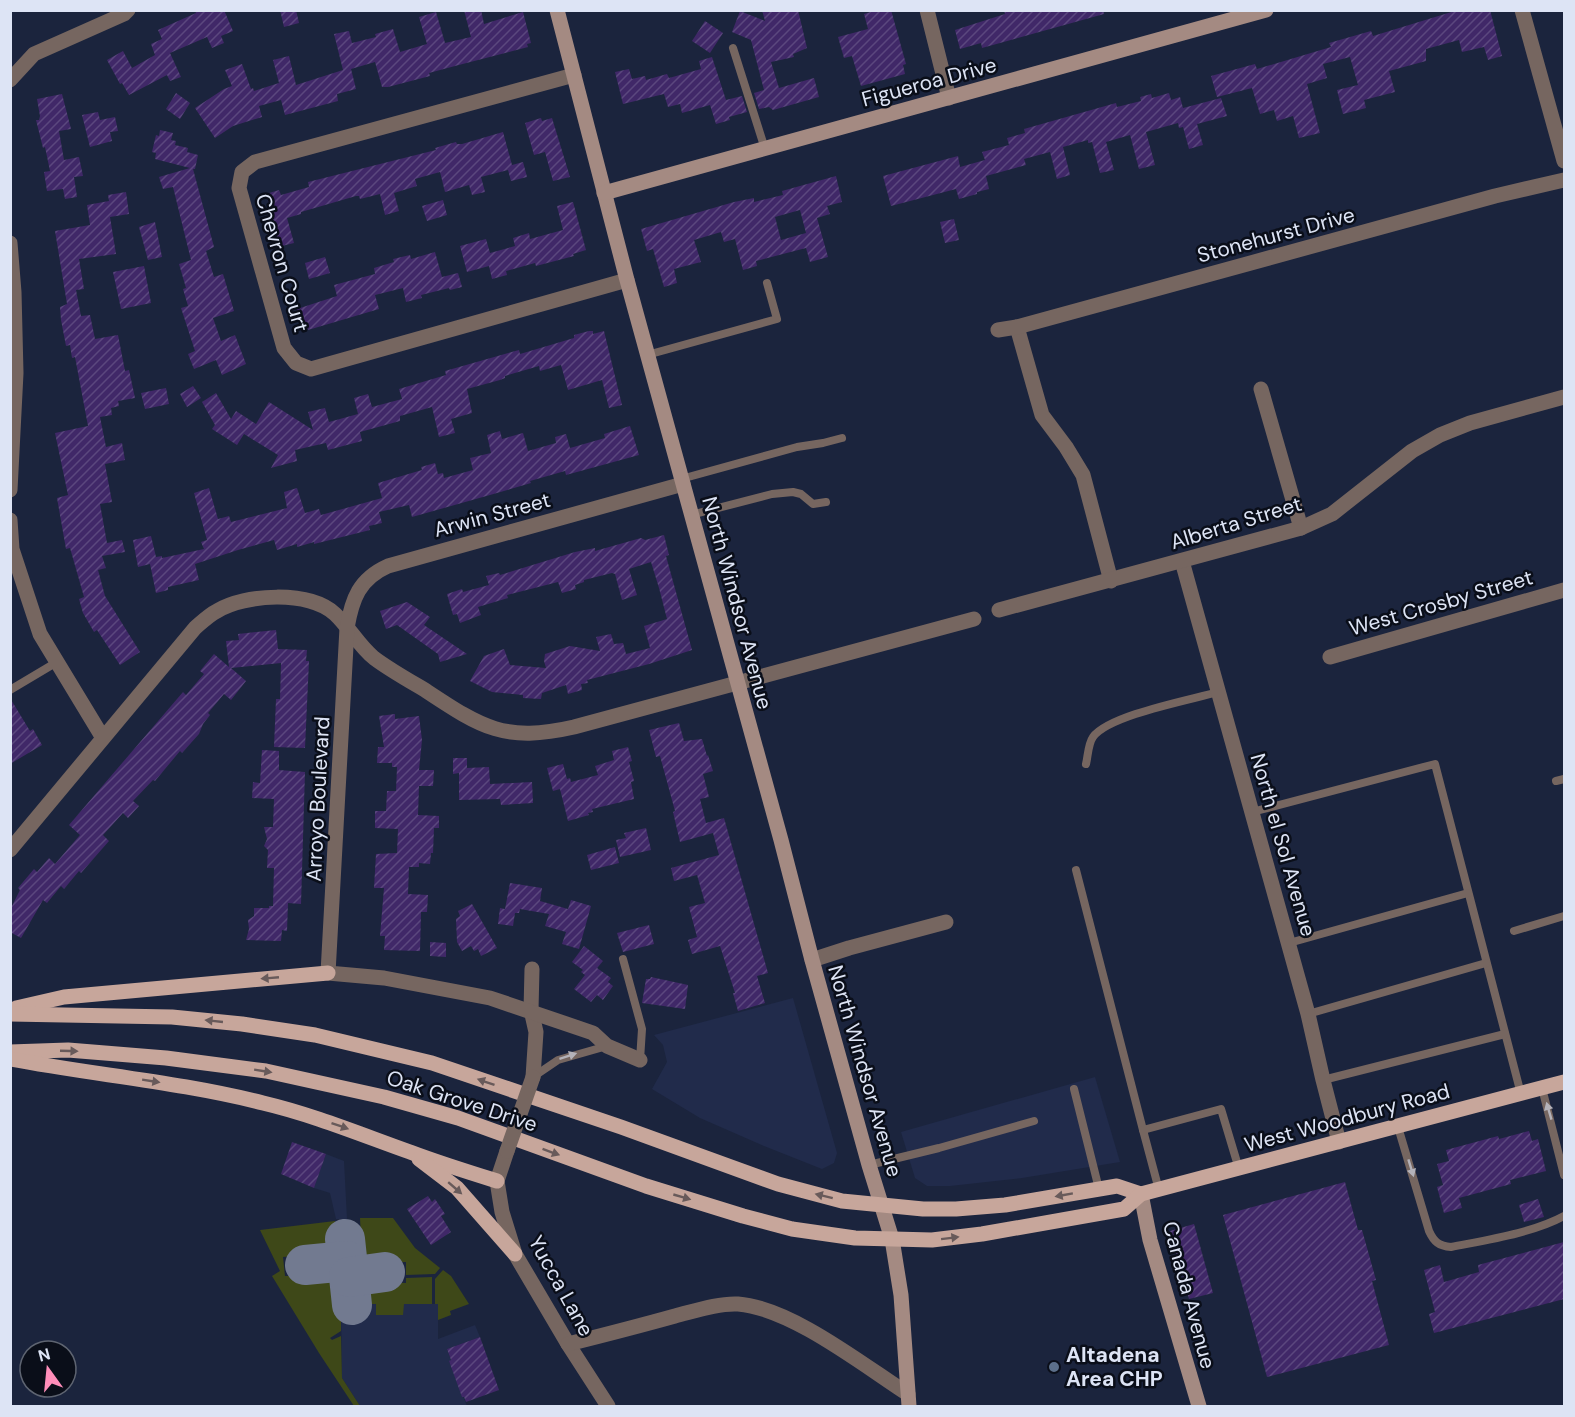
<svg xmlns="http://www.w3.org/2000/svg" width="1575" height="1417" font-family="'DM Sans',sans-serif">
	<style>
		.built { fill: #212b4b }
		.green { fill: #3e4818 }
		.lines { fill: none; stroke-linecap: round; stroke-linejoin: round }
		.taxiway { stroke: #727a90; stroke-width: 40 }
		.building { fill: url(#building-hatch); fill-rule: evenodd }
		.lane { stroke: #766660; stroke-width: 8 }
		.street { stroke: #766660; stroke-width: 15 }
		.secondary { stroke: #a48a82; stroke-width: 15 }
		.primary { stroke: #c7a69b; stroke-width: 15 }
		.street-bridge { stroke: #766660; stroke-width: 15 }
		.oneway { fill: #685a5a }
		.oneway2 { fill: #b4b2b9 }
		.service-dot { fill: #5c6f8a; stroke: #0a0e19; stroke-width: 2 }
		.labels { text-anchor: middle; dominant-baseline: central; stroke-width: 5; stroke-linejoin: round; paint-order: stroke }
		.street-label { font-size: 21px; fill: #dde4f5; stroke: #0a0e19 }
		.poi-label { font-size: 21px; font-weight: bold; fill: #dde4f5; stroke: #0a0e19; text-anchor: start }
	</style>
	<defs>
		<pattern id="building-hatch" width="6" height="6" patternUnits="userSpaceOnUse" patternTransform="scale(1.5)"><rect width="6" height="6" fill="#402868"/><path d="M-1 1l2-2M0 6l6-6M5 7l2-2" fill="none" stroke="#5b477e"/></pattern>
	</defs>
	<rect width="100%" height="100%" fill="#1b243d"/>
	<g class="built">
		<path d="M793,998L837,1153L834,1163L822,1169L764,1146L700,1118L652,1089L667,1062L663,1045L654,1035Z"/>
		<path d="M1095,1077L1120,1162L1022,1178L950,1186H927L915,1178L901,1132Z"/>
		<path d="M326,1154L344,1161L347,1219H336L330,1193L314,1188Z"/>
		<path d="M376,1304V1315L403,1314V1304H438V1339L475,1325L480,1337L447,1349L451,1360L449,1361L467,1406H360L342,1378L341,1305Z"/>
	</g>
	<g class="green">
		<path d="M360,1218H393L415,1248L440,1268L435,1274L406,1275V1262H386L385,1269L359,1272L354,1269L351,1239L361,1238Z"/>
		<path d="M335,1221L336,1239H339L341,1255L338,1259L304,1262V1255L283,1257L285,1276L305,1275V1269L337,1265L342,1268L346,1305H341V1331L330,1338L332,1340L341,1336L342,1378L360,1406H354L319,1353L272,1276L280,1271L260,1230Z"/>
		<path d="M443,1270L451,1276L469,1304L450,1311L451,1315L438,1320V1304H435V1279Z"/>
		<path d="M385,1276L386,1282L406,1283V1278L432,1277V1304H404L403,1315H376V1304H358L356,1282L360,1279Z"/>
	</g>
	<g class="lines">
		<g class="taxiway">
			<path d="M345,1239L352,1305"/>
			<path d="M305,1265L347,1261"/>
			<path d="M349,1277L385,1272"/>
		</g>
	</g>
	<g class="building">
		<path d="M195,10H224L233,31L221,36L224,43L212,48L207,37L170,53L181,77L170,81L167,75L129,95L122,83L120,84L107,60L123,51L132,68L155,55L151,44L162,39L158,30L196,13Z"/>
		<path d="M280,10H296L299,23L284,27Z"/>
		<path d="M464,10H481L484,24L523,12L531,43L527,44L528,47L455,66L429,73L430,76L388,87H382L375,62L351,69L356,89L337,94L338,101L285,115L281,100L259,106L262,117L233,126L215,138L195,108L224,89L232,86L225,70L242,64L251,89L253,88L254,91L279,83L273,60L289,56L296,85L343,70L334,34L349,31L352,43L376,37L375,34L393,29L400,52L427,44L419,17L436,12L445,43L471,37Z"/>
		<path d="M762,10H798L807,48L793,54L794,57L771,62L779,88L814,78L819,97L773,110L769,107L759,109L754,93L764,90L751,40L732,32L740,11L765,21Z"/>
		<path d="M877,10H891L906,64L903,65L905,74L861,86L852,56L844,58L838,37L868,29L864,14Z"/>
		<path d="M1004,10H1103L1104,14L982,48L981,43L960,49L955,30L1005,14Z"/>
		<path d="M1458,10H1490L1502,56L1488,60L1484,47L1462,52L1459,40L1426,49V61L1389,71L1395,92L1364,100L1366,108L1343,114L1337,90L1358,85L1350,57L1323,64L1327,78L1307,84L1320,133L1299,138L1293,116L1277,121L1274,110L1260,114L1252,88L1217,97L1211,76L1255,64L1257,69L1331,47L1329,43L1371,31L1373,36Z"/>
		<path d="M705,21L723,33L710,53L692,41Z"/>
		<path d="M712,57L726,100L742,96L747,112L729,117L730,120L716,124L710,105L682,113L680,104L668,107L664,94L623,104L615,72L629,69L632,79L645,76L646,80L667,74L669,78L701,69L699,61Z"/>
		<path d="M176,93L190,103L180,119L166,109Z"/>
		<path d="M1169,93L1171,100L1180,97L1183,108L1221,98L1227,116L1197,124L1203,145L1189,149L1183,127L1179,128L1178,123L1146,132L1155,165L1139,169L1130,135L1106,142L1114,170L1100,173L1092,142L1088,143V140L1063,147L1070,175L1057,179L1050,152L1024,159L1026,165L986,176L989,189L977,192V194L959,199L956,189L891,206L883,176L958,156L960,167L985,160L982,152L1009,145L1007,138L1025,133L1024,129L1116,103L1117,107L1141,101L1140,97L1151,94L1152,98Z"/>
		<path d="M62,94L71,129L59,131L64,160L79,157L83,176L74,177L77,197L65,199L63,189L47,191L44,172L50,171L45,147L43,148L36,120H39L40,116L37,99Z"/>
		<path d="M98,112L100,120L115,117L118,131L110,132L112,141L90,147L82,115Z"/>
		<path d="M541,118L542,121L552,118L570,177L553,181L545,152L534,155L525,123Z"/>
		<path d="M160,130L173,133L171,140L176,141L175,145L188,148L187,152L198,155L195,169H193L214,247L206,251L214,277L223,274L234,311L213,318L221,341L235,335L246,364L222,375L216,360L194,369L188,354L195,351L181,308L188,306L183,289L186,288L179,264L191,260L173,187L163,189L159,177L190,168L155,159L156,153L152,152L156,135L159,136Z"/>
		<path d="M503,132L512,165L523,162L527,177L511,181L508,170L481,177L485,192L472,195L469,185L445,192L440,172L415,179L417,186L394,193L399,211L385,215L380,194L360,199L359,196H356L301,212V214L287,218L294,243L278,247L270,218H273L266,194L279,190L281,195L309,187L308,182L436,150L435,148L456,142L457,144H462Z"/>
		<path d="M836,176L842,202L827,206L830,214L817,218L828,257L810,262L806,248L756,261L757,266L743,270L735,239L724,242L721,232L694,240L701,262L674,269L677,283L664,287L653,249L647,251L641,229L734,202L754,198V202L783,195L782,191ZM800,210L806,233L781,240L775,217Z"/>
		<path d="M126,192L129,214L110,217L116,254L79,259L84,289L76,290L81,316L90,315L95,339L118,335L125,371L129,370L135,398L118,401L119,406L111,408L112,415L100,417L106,447L122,443L125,460L105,464L112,502L100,504L107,543L122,540L125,552L102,556L106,568L98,570L105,596L140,652L120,665L97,630L94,632L83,613L79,599L84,597L70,548L66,549L57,498L68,495L55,433L88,426L75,357L72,358L70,345L66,346L61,320L60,307L67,304L55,231L90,225L87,205L109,201L108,195Z"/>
		<path d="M443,200L447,215L427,221L422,206Z"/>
		<path d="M573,202L586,250L573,254L574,256L536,266L535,263L506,271L507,275L492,279L489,266L467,272L460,246L486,239L490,253L515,246L513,238L529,233L530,239L563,230L557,206Z"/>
		<path d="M954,219L959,240L945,243L940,222Z"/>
		<path d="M155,222L162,257L148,260L139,227Z"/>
		<path d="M435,252L442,277L458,273L462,287L450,290L449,288L421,295L422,298L406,302L403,288L375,295L379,309L308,330L307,328L302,329L297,309L337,296L334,285L375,274L374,268L394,262L393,259L410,255L411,259Z"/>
		<path d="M325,257L330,273L309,279L305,263Z"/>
		<path d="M144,266L151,303L121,309L113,272Z"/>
		<path d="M589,331H593V334L604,331L622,405L609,408L602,380L568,390L561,365L540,371L539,366L505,376V378L500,380L467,389L472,413L451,419L455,433L439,437L432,407L400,416V421L360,432L362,441L328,450L326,443L295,450L297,461L271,468L278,455L244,434L237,445L212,429L215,425L202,402L216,393L231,419L236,411L256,424L269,402L313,430L308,412L325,408L329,422L358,414L354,398L368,394L372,407L402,399L399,389L446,375L445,371L519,350L520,354L574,338V335Z"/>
		<path d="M193,386L201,398L187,407L180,394Z"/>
		<path d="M166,388L169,404L145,409L141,393Z"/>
		<path d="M630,426L639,455L566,475L565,471L530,481L531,483L490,495L412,517L409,505L379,512L382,523L369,526L370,530L314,544V542L297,547V544L277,550L274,540L238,550L195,564L199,580L168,587V590L156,593L150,564L138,567L133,540L151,536L156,557L162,556V558L204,549L201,542L207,540L194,493L209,488L218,519L229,516L231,522L287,508L284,492L297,488L305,513L319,509L321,515L382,498L378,483L422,470L421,467L435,463L438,474L443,473L444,478L473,470L470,458L491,453L487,435L500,431L502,439L523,433L528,451L556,443L555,437L566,434L570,448L605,438L604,434Z"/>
		<path d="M664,535L669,555L666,556L692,650L649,664L587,680L588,683L581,684L582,690L568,694L566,685L542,693L541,699L523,698V695L492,692L470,681L484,656L504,649L510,665L546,668L544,661L545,654L570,646L600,651L596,637L611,634L614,644L623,643L626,654L650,648L644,626L667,619L659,588L651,562L629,569L637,595L622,600L615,574L612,573L584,580V582L575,585L576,589L562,593L558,582L507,595L508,598L478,607L481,615L460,623L457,614L453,615L447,594L462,589L463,592L489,585L486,576L499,573L500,575L575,552L595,548V551L641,538L645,540Z"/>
		<path d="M407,602L430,617L424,625L467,654L440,662L438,654L397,625L386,629L380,611Z"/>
		<path d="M276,630L278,649L307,650L306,661H309L305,748L274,747L276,699H280L281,663L231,668L246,681L231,700L224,694L208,713L210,715L203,724L199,734L182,753L180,751L155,781L153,780L133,801L139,806L128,818L123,813L103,835L109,841L81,873L79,871L64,889L61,886L47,903L43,900L21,938L10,932V910L20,890L18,888L34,869L37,872L49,858L55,864L80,835L69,825L183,692L186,695L204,674L200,671L214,654L229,667L226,641L239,640L238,634Z"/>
		<path d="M10,698L30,731L33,729L42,745L10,764Z"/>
		<path d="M395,714V719L419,716L422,740L419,770H434L433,786H419L418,815L439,816V828H434L433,853H431L430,864L419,863V867H409L408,894L428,895L427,912H421L420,951L384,950L385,936H380L384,888H374L376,854L397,853L398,829L375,828V811H386L387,791H396L397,767H392V763H377L378,747H384L379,716Z"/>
		<path d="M679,723L684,741L702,739L707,756L708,755L713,771L703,774L709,797L700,799L706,823L724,818L768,973L757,976L765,1003L738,1011L733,993H735L720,946L692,954L688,940L697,937L689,907L705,903L697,875L674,881L671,868L719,855L713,833L680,842L673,812L675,811L660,756L656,757L649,730Z"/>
		<path d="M628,747L632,761L629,762L634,781L631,782L634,799L592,809L593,812L588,813L589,815L568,821L560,789L553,791L547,768L563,764L567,779L570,778L571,782L598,775L595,766L614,760L612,751Z"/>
		<path d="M262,750L279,751V770L305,772L301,904L288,903L287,931L282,930L281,941L246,940L249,929L248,920L254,916V908H269V906H273L274,868H267L268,850L264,846L267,839L264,827H273L274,799L252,798L253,782L260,783Z"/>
		<path d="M453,758H467V768L489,767L490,784L532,782L533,803L501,805L500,799L459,800V773L453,774Z"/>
		<path d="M646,828L651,850L620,857L616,840L626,838L624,833Z"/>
		<path d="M615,847L619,863L591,870L587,855Z"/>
		<path d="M510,883L542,888L540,901L568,909L571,900L591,906L579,949L562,944L566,932L545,926L549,914L520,909L519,913H515L513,926L498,924L500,908L505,909Z"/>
		<path d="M472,904L497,948L481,956L478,949L474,951L471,946L462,951L457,942L456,919L460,916L458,911Z"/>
		<path d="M649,925L654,944L623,952L617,933Z"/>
		<path d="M430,942L446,943V957L430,956Z"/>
		<path d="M584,946L603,961L597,968L611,978L608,982L613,986L603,1000L597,995L591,1002L574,989L585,975L581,972L583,970L572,962Z"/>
		<path d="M651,977L688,985L685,1009L642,1003L646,979H650Z"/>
		<path d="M1529,1131L1532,1141L1538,1139L1546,1171L1510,1180L1511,1184L1459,1198L1462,1208L1444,1213L1437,1187L1443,1185L1437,1164L1449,1161L1446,1150L1498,1136L1499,1139Z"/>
		<path d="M292,1142L326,1154L314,1188L281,1174Z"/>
		<path d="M1345,1182L1358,1230H1362L1376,1280L1372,1281L1389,1345L1267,1377L1223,1215Z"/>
		<path d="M428,1196L432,1202L435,1199L445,1214L441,1216L451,1232L431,1245L407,1209Z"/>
		<path d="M1538,1199L1544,1217L1524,1222L1519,1205Z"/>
		<path d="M1194,1224L1213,1293L1189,1299L1170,1231Z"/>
		<path d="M1564,1242V1299L1434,1333L1429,1314L1435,1312L1424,1270L1440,1265L1444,1282L1479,1272L1478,1265Z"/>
		<path d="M480,1337L499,1390L466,1402L464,1397H462L449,1361L451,1360L447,1349Z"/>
	</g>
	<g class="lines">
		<g class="lane">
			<path d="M733,48L765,149"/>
			<path d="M647,355L777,319L767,283"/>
			<path d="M681,479L797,447L823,443L842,438"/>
			<path d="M691,515L772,494L793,492L801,494L813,504L826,502"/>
			<path d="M10,690L57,662"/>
			<path d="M1086,764C1088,756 1088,744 1093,737C1109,715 1190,700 1218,692"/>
			<path d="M1556,781L1564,779"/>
			<path d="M1252,812L1435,764L1521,1094"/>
			<path d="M1076,870L1143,1130"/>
			<path d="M1514,931L1564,916"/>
			<path d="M1289,943L1468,893"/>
			<path d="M623,959L642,1029L640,1060"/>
			<path d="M1308,1014L1486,963"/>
			<path d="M533,1077L558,1060L607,1046"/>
			<path d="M1323,1080L1505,1034"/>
			<path d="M1542,1088L1564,1175"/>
			<path d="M1074,1089L1099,1189"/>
			<path d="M1398,1127L1429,1231C1434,1242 1439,1246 1451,1247C1486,1240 1533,1233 1564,1216"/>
			<path d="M869,1165L939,1148L1034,1121"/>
			<path d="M1159,1190L1143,1130L1221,1109L1239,1169"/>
		</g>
		<g class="street">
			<path d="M927,10L949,98"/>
			<path d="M1522,10L1564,161"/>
			<path d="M574,75L255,162L242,172L239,188L284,348L296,363L311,369L627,280"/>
			<path d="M10,80L34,54L124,14L128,10"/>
			<path d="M10,243L14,292L16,373L10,490"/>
			<path d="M1017,327L1042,415L1066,447L1083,475L1111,581"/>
			<path d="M998,330L1017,327L1495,196L1564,180"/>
			<path d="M1261,389L1301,528"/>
			<path d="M10,520L12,549L40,634L103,738"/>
			<path d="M1182,561L1308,1014L1323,1080L1339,1142"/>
			<path d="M999,610L1301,528L1332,514L1412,451L1440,435L1470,423L1564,397"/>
			<path d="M1330,657L1564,590"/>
			<path d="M10,850L195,628C202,622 209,615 217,611C245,594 309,590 335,614C349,627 359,646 374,658C390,670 408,680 425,690C481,727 504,743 574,727L974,619"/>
			<path d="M812,960L849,948L946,922"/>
			<path d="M532,969L531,1010L536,1032L533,1077"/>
			<path d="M640,1060L607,1046L593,1033L490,998L384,978L328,973L347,628C352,599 359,579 388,566L683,484"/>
			<path d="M507,1151L497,1181L502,1212L515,1254L568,1344L608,1406"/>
			<path d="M568,1344C604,1335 639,1326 675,1316C695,1311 718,1303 738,1304C791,1308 863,1365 908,1394"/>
		</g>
		<g class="secondary">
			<path d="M557,10L627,280L781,840L812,960L869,1165L892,1239L901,1295L909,1406"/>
			<path d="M604,193L1266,10"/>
			<path d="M1141,1194L1150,1240L1199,1406"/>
		</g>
		<g class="primary">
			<path d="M16,1008L64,997L328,973"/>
			<path d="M10,1014L172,1017L242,1024L315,1035L432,1063L621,1127L778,1184L842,1201L923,1209H956L1005,1205L1117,1186L1141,1194"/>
			<path d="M10,1052L68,1050L166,1058L266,1071L384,1097L458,1118L646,1186L743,1216L792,1229L855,1238L932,1240L982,1234L1124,1209L1141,1194L1564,1082"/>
			<path d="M10,1059C95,1075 180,1082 263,1103C314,1115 362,1135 410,1152C439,1163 468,1172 497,1181"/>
			<path d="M419,1159L457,1188L515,1254"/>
		</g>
		<path class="street-bridge" d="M507,1151L533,1077"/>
	</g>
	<defs><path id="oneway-solid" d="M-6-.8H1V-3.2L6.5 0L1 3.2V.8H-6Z" transform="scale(1.5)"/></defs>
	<g class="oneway">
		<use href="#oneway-solid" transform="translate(270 978) rotate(175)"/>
		<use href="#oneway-solid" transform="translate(214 1021) rotate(-174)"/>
		<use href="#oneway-solid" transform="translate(69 1051) rotate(2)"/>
		<use href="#oneway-solid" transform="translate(263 1071) rotate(9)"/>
		<use href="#oneway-solid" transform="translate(151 1081) rotate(9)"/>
		<use href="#oneway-solid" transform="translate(486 1082) rotate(-161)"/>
		<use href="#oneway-solid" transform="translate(340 1126) rotate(19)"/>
		<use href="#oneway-solid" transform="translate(551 1152) rotate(20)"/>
		<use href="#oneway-solid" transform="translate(455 1188) rotate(41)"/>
		<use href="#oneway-solid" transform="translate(1064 1195) rotate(170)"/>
		<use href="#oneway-solid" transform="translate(824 1196) rotate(-166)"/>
		<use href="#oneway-solid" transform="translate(682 1197) rotate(16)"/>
		<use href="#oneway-solid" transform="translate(950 1238) rotate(-7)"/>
	</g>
	<g class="oneway2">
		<use href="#oneway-solid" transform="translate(568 1056) rotate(-18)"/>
		<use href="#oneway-solid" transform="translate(1549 1111) rotate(-106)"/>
		<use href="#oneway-solid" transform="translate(1411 1168) rotate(73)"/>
	</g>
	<circle class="service-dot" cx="1054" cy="1367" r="6"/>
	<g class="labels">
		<g class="street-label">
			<text transform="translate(929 82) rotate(-15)">Figueroa Drive</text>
			<text transform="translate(1276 235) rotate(-15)">Stonehurst Drive</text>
			<text transform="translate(282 263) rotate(74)">Chevron Court</text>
			<text transform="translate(492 515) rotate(-15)">Arwin Street</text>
			<text transform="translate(1236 523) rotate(-17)">Alberta Street</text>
			<text transform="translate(737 603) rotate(75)">North Windsor Avenue</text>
			<text transform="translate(1441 603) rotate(-16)">West Crosby Street</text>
			<text transform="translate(318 799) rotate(-87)">Arroyo Boulevard</text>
			<text transform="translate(1283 845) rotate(74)">North el Sol Avenue</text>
			<text transform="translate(865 1071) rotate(74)">North Windsor Avenue</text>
			<text transform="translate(462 1101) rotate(18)">Oak Grove Drive</text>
			<text transform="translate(1347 1118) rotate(-15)">West Woodbury Road</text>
			<text transform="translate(561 1286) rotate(61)">Yucca Lane</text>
			<text transform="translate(1189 1295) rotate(75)">Canada Avenue</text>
		</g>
		<g class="poi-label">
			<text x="1066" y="1355">Altadena<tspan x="1066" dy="24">Area CHP</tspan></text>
		</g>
	</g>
	<rect width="1575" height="1417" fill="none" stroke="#dde4f5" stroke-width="24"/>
	<g transform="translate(48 1369) rotate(345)"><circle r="28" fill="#0a0e19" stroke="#5e6471" stroke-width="1.5"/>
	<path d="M0-4.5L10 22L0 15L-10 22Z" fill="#ff8eba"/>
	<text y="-9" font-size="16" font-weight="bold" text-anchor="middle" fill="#dde4f5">N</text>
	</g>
</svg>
